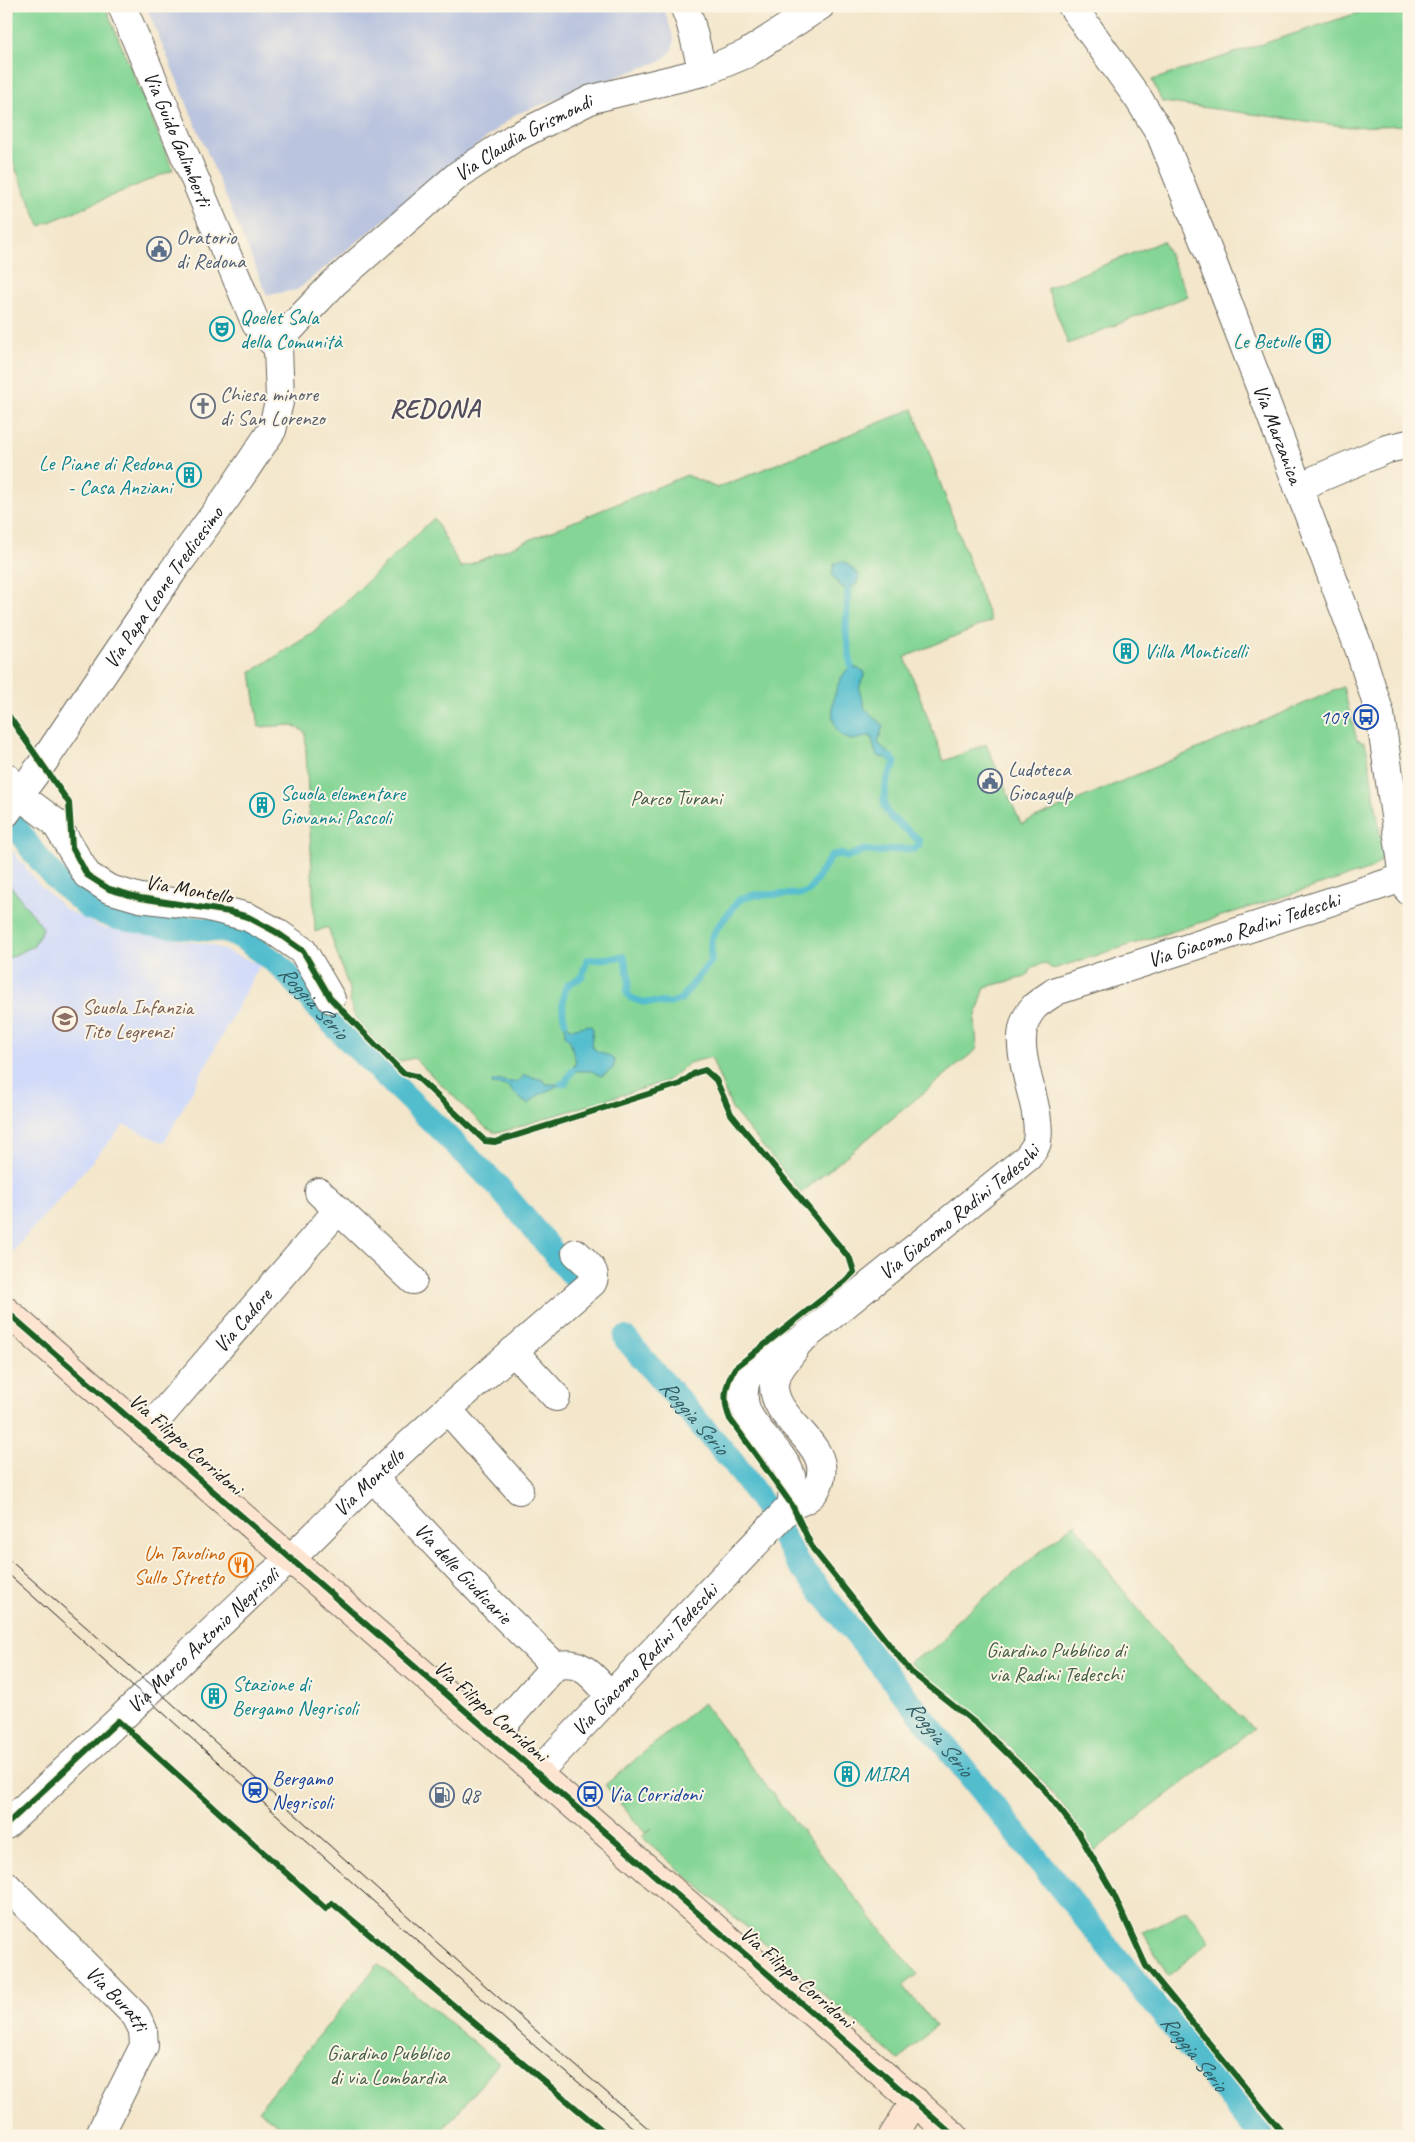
<svg xmlns="http://www.w3.org/2000/svg" width="1415" height="2142" font-family="Caveat,sans-serif">
	<style>
		.built { fill: #d0daf9 }
		.industrial { fill: #bac4de }
		.green { fill: #85d696; stroke: #507959 }
		.water { fill: #53bdce; stroke: #386c75 }
		.lines { fill: none; stroke-linecap: round; stroke-linejoin: round }
		.stream { stroke: #53bdce; stroke-width: 7 }
		.canal { stroke: #53bdce; stroke-width: 24 }
		.street-casing { stroke: #676359; stroke-width: 30 }
		.secondary-casing { stroke: #676359; stroke-width: 30 }
		.street { stroke: #fff; stroke-width: 28 }
		.secondary { stroke: #fde4d1; stroke-width: 28 }
		.tram { stroke: #1c1c1c; stroke-width: 1 }
		.cycleway-casing { stroke: #fcf5e5; stroke-width: 9 }
		.cycleway { stroke: #1b5e20; stroke-width: 6 }
		.labels { text-anchor: middle; dominant-baseline: central; stroke-width: 4; stroke-linejoin: round; paint-order: stroke }
		.street-label { font-size: 21px; fill: #1c1c1c; stroke: #fcf5e5 }
		.service-label { font-size: 21px; fill: #4e5e75; stroke: #fcf5e5; text-anchor: start }
		.culture-label { font-size: 21px; fill: #0d838f; stroke: #fcf5e5; text-anchor: start }
		.worship-label { font-size: 21px; fill: #5b616d; stroke: #fcf5e5; text-anchor: start }
		.transit-label { font-size: 21px; fill: #164399; stroke: #fcf5e5; text-anchor: start }
		.park-label { font-size: 21px; fill: #415d47; stroke: #fcf5e5 }
		.education-label { font-size: 21px; fill: #785e54; stroke: #fcf5e5; text-anchor: start }
		.food-label { font-size: 21px; fill: #c56008; stroke: #fcf5e5; text-anchor: end }
		.water-label { font-size: 22px; font-style: italic; fill: #325c63; stroke: #fcf5e5 }
		.district-label { font-size: 26px; font-weight: bold; letter-spacing: 1px; fill: #524e5d; stroke: #fcf5e5 }
	</style>
	<rect width="100%" height="100%" fill="#fcf5e5"/>
	<filter id="ink" filterUnits="userSpaceOnUse"><feTurbulence type="fractalNoise" baseFrequency=".02" numOctaves="2"/><feDisplacementMap in="SourceGraphic" scale="10" xChannelSelector="R" yChannelSelector="G"/><feConvolveMatrix kernelMatrix="1 2 1 2 8 2 1 2 1" color-interpolation-filters="sRGB"/></filter>
	<filter id="wash" filterUnits="userSpaceOnUse"><feTurbulence type="fractalNoise" baseFrequency=".0096" numOctaves="4" result="noise"/><feDisplacementMap in="SourceGraphic" scale="20" xChannelSelector="R" yChannelSelector="G"/><feGaussianBlur stdDeviation="1.12" result="paint"/><feColorMatrix in="noise" values="0 0 0 0 0 0 0 0 0 0 0 0 0 0 0 0 0 1.4 0 .05"/><feComposite in="paint" operator="in"/></filter>
	<g filter="url(#wash)">
		<rect width="100%" height="100%" fill="#f3e6ca"/>
		<path class="built" d="M9,846L36,881L65,909L100,927L212,945L260,965L164,1143L124,1125L6,1259V849Z"/>
		<path class="industrial" d="M146,6H663L674,39L672,51L663,60L516,114L297,290L267,295Z"/>
		<g class="green">
			<path d="M6,6H105L173,170L40,226L6,146Z"/>
			<path d="M1379,6H1409V125L1350,127L1162,102L1152,80Z"/>
			<path d="M1163,241L1188,296L1068,344L1047,288Z"/>
			<path d="M913,409L991,621L905,657L944,761L986,744L1021,824L1343,687L1357,740L1365,743L1367,750L1383,853L1379,862L1371,869L1053,969L1044,963L1033,967L1026,977L985,987L975,1019L977,1049L801,1193L732,1109L711,1057L689,1063L667,1081L502,1132H494L486,1128L414,1058L396,1062C379,1044 346,1019 350,992L328,927L315,932L305,732L292,725L259,727L251,672L313,633L434,518L461,568L687,475L717,488Z"/>
			<path d="M6,880L43,928L34,946L6,959Z"/>
			<path d="M1075,1523L1114,1579L1176,1656L1254,1729L1094,1851C1065,1805 1031,1764 989,1729C962,1707 934,1689 909,1663C916,1656 922,1655 930,1651C941,1645 948,1634 954,1623Z"/>
			<path d="M703,1703L778,1801L917,1974L903,1985L935,2026L899,2060L642,1837L652,1828L645,1833L605,1785Z"/>
			<path d="M1187,1910L1210,1941L1168,1976L1143,1932Z"/>
			<path d="M378,1964L499,2063L438,2136H293L258,2110Z"/>
		</g>
		<g class="water">
			<path d="M839,562H845L859,575L857,583L848,590L840,586L832,575L834,563Z"/>
			<path d="M851,666L864,671L865,675C854,692 863,694 865,709L883,725L878,743L889,753L890,757C872,761 876,748 871,736C863,736 856,742 848,739C821,728 834,679 851,666Z"/>
			<path d="M565,1022L571,1029L590,1025L593,1029L591,1046C598,1054 608,1053 615,1061L613,1069L601,1076L591,1071H572L576,1062L570,1041L565,1035Z"/>
			<path d="M524,1075L544,1080L546,1084H561L537,1096L529,1104L524,1102L507,1086L492,1084V1081C504,1078 516,1088 524,1075Z"/>
		</g>
		<g class="lines">
			<g class="stream">
				<path d="M848,590L846,630L851,666"/>
				<path d="M565,1022C562,1013 561,994 568,985C571,982 578,980 582,976L587,960L624,957L629,978L627,993L631,998L642,1002L671,1003L681,999L711,961V940L717,928L740,899L755,895L802,894L809,891L832,855L841,854L847,857L864,850L877,852L900,849H914L919,845V841C900,819 877,821 886,784C887,776 893,770 895,762L890,757"/>
				<path d="M561,1084L565,1083L572,1071"/>
			</g>
			<g class="canal">
				<path id="s1" d="M6,812L34,853L57,880L89,908L117,918L160,925L225,931L241,937L279,965L343,1035L495,1183L576,1279"/>
				<path id="s2" d="M625,1338L734,1463L767,1509L797,1562L1261,2136"/>
			</g>
		</g>
	</g>
	<g filter="url(#ink)">
		<g class="lines">
			<defs>
				<g id="street">
					<path id="s3" d="M122,6L256,324L278,348"/>
					<path d="M684,6L690,21L703,72"/>
					<path id="s4" d="M1072,6L1138,98L1160,133L1212,261L1293,473L1360,651L1380,714L1404,877L1409,891"/>
					<path id="s5" d="M278,348L288,331L334,283L458,175L514,138L592,99L703,72L746,54L820,6"/>
					<path d="M1298,487L1387,449L1409,444"/>
					<path d="M6,777L20,796L55,822L87,875L109,889L140,898L204,906L248,917L276,932L303,951L331,999"/>
					<path id="s6" d="M6,813L42,764L172,572L227,497L272,430L280,398L278,348"/>
					<path d="M319,1192L413,1280"/>
					<path d="M513,1351L556,1397"/>
					<path d="M447,1409L519,1490"/>
					<path id="s7" d="M147,1431L338,1210"/>
					<path id="s8" d="M373,1478L491,1603L555,1666"/>
					<path id="s9" d="M792,1505C792,1494 794,1483 790,1473C776,1438 729,1420 748,1375L800,1341L1028,1157C1031,1152 1037,1146 1037,1141C1044,1100 1002,1042 1034,1007C1040,1001 1049,996 1056,991L1409,876"/>
					<path d="M792,1505C804,1501 813,1497 818,1485C837,1444 772,1423 774,1384C775,1371 788,1359 795,1348"/>
					<path d="M494,1735L555,1666C583,1658 593,1678 611,1696"/>
					<path id="s10" d="M537,1773L792,1505"/>
					<path id="s11" d="M6,1825L118,1721L269,1577C308,1546 339,1508 376,1475C446,1409 519,1346 592,1283C599,1271 584,1261 576,1253"/>
					<path id="s12" d="M6,1885L136,2016L143,2030L144,2046L99,2136"/>
				</g>
				<g id="secondary">
					<path d="M6,1311L954,2136"/>
					<path d="M893,2136L915,2101"/>
				</g>
			</defs>
			<use href="#street" class="street-casing"/>
			<use href="#secondary" class="secondary-casing"/>
			<use href="#street" class="street"/>
			<use href="#secondary" class="secondary"/>
			<g class="tram">
				<path d="M6,1557C226,1747 436,1947 657,2136"/>
				<path d="M6,1572L537,2048L643,2136"/>
			</g>
			<defs>
				<g id="cycleway">
					<path d="M6,712L69,803L72,847L87,875L109,889L140,898L230,912L248,917L276,932L303,951L331,999L403,1073L416,1076L485,1141L495,1142L680,1084L695,1073L705,1070L716,1080L731,1114L850,1259L854,1272L845,1281L735,1368C725,1385 722,1400 730,1419L792,1505L813,1549L911,1672L979,1726L1043,1788L1079,1834L1113,1893L1146,1966L1285,2136"/>
					<path d="M6,1311L954,2136"/>
					<path d="M6,1825L118,1721L326,1909L332,1903L609,2136"/>
				</g>
			</defs>
			<use href="#cycleway" class="cycleway-casing"/>
			<use href="#cycleway" class="cycleway"/>
		</g>
	</g>
	<defs>
		<symbol id="civic-ring" viewBox="-11 -11 22 22"><circle r="9.5" fill="#fcf5e5" stroke="#5c6f8a" stroke-width="1.5"/><path d="M-.6-6.5H3V-4.5H.6V-3L4-1V1h2V6H-6V1h2V-1L-.6-3ZM-1.2 2.5V6h2.4V2.5Z" fill="#5c6f8a"/></symbol>
		<symbol id="theatre-ring" viewBox="-11 -11 22 22"><circle r="9.5" fill="#fcf5e5" stroke="#0f9aa8" stroke-width="1.5"/><path d="M-5-5.5Q0-4 5-5.5V0Q5 5 0 6Q-5 5-5 0ZM-3.3-2.5H-1v1.5H-3.3ZM1-2.5H3.3v1.5H1ZM-2.8 1Q0 5.5 2.8 1Z" fill="#0f9aa8"/></symbol>
		<symbol id="building-ring" viewBox="-11 -11 22 22"><circle r="9.5" fill="#fcf5e5" stroke="#0f9aa8" stroke-width="1.5"/><path d="M-4-6H4V6H1V3H-1V6H-4ZM-2.5-4.3h1.7v1.8h-1.7ZM.8-4.3h1.7v1.8H.8ZM-2.5-1h1.7V.8h-1.7ZM.8-1h1.7V.8H.8Z" fill="#0f9aa8"/></symbol>
		<symbol id="church-ring" viewBox="-11 -11 22 22"><circle r="9.5" fill="#fcf5e5" stroke="#6b7280" stroke-width="1.5"/><path d="M-1.2-6h2.4v3.5h3.3v2.4h-3.3V6h-2.4V-.1h-3.3v-2.4h3.3Z" fill="#6b7280"/></symbol>
		<symbol id="bus-ring" viewBox="-11 -11 22 22"><circle r="9.5" fill="#fcf5e5" stroke="#1a4fb4" stroke-width="1.5"/><path d="M-5-6H5V4H4V6H2V4H-2V6H-4V4H-5ZM-3.5-4V0h7V-4ZM-3.5 1.2v1.5H-2V1.2ZM2 1.2v1.5H3.5V1.2Z" fill="#1a4fb4"/></symbol>
		<symbol id="school-ring" viewBox="-11 -11 22 22"><circle r="9.5" fill="#fcf5e5" stroke="#8d6e63" stroke-width="1.5"/><path d="M0-5L7-2L0 1L-7-2ZM-4 1L0 2.5L4 1V4Q0 6-4 4Z" fill="#8d6e63"/></symbol>
		<symbol id="restaurant-ring" viewBox="-11 -11 22 22"><circle r="9.5" fill="#fcf5e5" stroke="#e8710a" stroke-width="1.5"/><path d="M-5-6h1v4h1v-4h1v4h1v-4h1v5L-1.5 .5V6h-2V.5L-5-1ZM5-6V6H3V1.5H1.5Q1.5-4 5-6Z" fill="#e8710a"/></symbol>
		<symbol id="station-ring" viewBox="-11 -11 22 22"><circle r="9.5" fill="#fcf5e5" stroke="#1a4fb4" stroke-width="1.5"/><path d="M-3-6H3Q5-6 5-4V2Q5 4 3 4L4.5 6H3L1.5 4h-3L-3 6H-4.5L-3 4Q-5 4-5 2V-4Q-5-6-3-6ZM-3.5-4v3h7v-3ZM-3.5 1v1.5H-2V1ZM2 1v1.5H3.5V1Z" fill="#1a4fb4"/></symbol>
		<symbol id="fuel-ring" viewBox="-11 -11 22 22"><circle r="9.5" fill="#fcf5e5" stroke="#5c6f8a" stroke-width="1.5"/><path d="M-5.5-6h7V0h2V4h1.3V-2.5L3-4.5l.8-.8L6-3V5H2.5V1h-1V6h-7ZM-4.2-4.7v3.2H.2V-4.7Z" fill="#5c6f8a"/></symbol>
	</defs>
	<g fill-rule="evenodd">
		<use href="#civic-ring" x="145" y="235" width="28" height="28"/>
		<use href="#theatre-ring" x="208" y="315" width="28" height="28"/>
		<use href="#building-ring" x="1304" y="327" width="28" height="28"/>
		<use href="#church-ring" x="189" y="392" width="28" height="28"/>
		<use href="#building-ring" x="175" y="461" width="28" height="28"/>
		<use href="#building-ring" x="1112" y="637" width="28" height="28"/>
		<use href="#bus-ring" x="1352" y="703" width="28" height="28"/>
		<use href="#civic-ring" x="976" y="767" width="28" height="28"/>
		<use href="#building-ring" x="248" y="791" width="28" height="28"/>
		<use href="#school-ring" x="51" y="1005" width="28" height="28"/>
		<use href="#restaurant-ring" x="227" y="1551" width="28" height="28"/>
		<use href="#building-ring" x="200" y="1682" width="28" height="28"/>
		<use href="#building-ring" x="833" y="1760" width="28" height="28"/>
		<use href="#station-ring" x="241" y="1776" width="28" height="28"/>
		<use href="#bus-ring" x="576" y="1780" width="28" height="28"/>
		<use href="#fuel-ring" x="428" y="1781" width="28" height="28"/>
	</g>
	<g class="labels">
		<g class="street-label">
			<text stroke="none"><textPath href="#s3" startOffset="144">Via Guido Galimberti</textPath></text>
			<text stroke="none"><textPath href="#s5" startOffset="326">Via Claudia Grismondi</textPath></text>
			<text stroke="none"><textPath href="#s4" startOffset="478">Via Marzanica</textPath></text>
			<text stroke="none"><textPath href="#s6" startOffset="275">Via Papa Leone Tredicesimo</textPath></text>
			<text transform="translate(189 889) rotate(10)">Via Montello</text>
			<text stroke="none"><textPath href="#s9" startOffset="882">Via Giacomo Radini Tedeschi</textPath></text>
			<text stroke="none"><textPath href="#s9" startOffset="412">Via Giacomo Radini Tedeschi</textPath></text>
			<text stroke="none"><textPath href="#s7" startOffset="146">Via Cadore</textPath></text>
			<text transform="translate(186 1444) rotate(41)">Via Filippo Corridoni</text>
			<text stroke="none"><textPath href="#s11" startOffset="499">Via Montello</textPath></text>
			<text stroke="none"><textPath href="#s8" startOffset="131">Via delle Giudicarie</textPath></text>
			<text stroke="none"><textPath href="#s11" startOffset="270">Via Marco Antonio Negrisoli</textPath></text>
			<text stroke="none"><textPath href="#s10" startOffset="156">Via Giacomo Radini Tedeschi</textPath></text>
			<text transform="translate(491 1711) rotate(41)">Via Filippo Corridoni</text>
			<text transform="translate(797 1977) rotate(41)">Via Filippo Corridoni</text>
			<text stroke="none"><textPath href="#s12" startOffset="159">Via Buratti</textPath></text>
		</g>
		<g class="service-label">
			<text x="176" y="237">Oratorio<tspan x="176" dy="24">di Redona</tspan></text>
			<text x="1008" y="769">Ludoteca<tspan x="1008" dy="24">Giocagulp</tspan></text>
			<text x="460" y="1795">Q8</text>
		</g>
		<g class="culture-label">
			<text x="240" y="317">Qoelet Sala<tspan x="240" dy="24">della Comunità</tspan></text>
			<text x="1300" y="341" text-anchor="end">Le Betulle</text>
			<text x="172" y="463" text-anchor="end">Le Piane di Redona<tspan x="172" dy="24">- Casa Anziani</tspan></text>
			<text x="1144" y="651">Villa Monticelli</text>
			<text x="280" y="793">Scuola elementare<tspan x="280" dy="24">Giovanni Pascoli</tspan></text>
			<text x="232" y="1684">Stazione di<tspan x="232" dy="24">Bergamo Negrisoli</tspan></text>
			<text x="864" y="1774">MIRA</text>
		</g>
		<g class="worship-label">
			<text x="220" y="394">Chiesa minore<tspan x="220" dy="24">di San Lorenzo</tspan></text>
		</g>
		<g class="transit-label">
			<text x="1348" y="717" text-anchor="end">109</text>
			<text x="272" y="1778">Bergamo<tspan x="272" dy="24">Negrisoli</tspan></text>
			<text x="608" y="1794">Via Corridoni</text>
		</g>
		<g class="park-label">
			<text x="676" y="798">Parco Turani</text>
			<text x="1056" y="1650">Giardino Pubblico di<tspan x="1056" dy="24">via Radini Tedeschi</tspan></text>
			<text x="388" y="2053">Giardino Pubblico<tspan x="388" dy="24">di via Lombardia</tspan></text>
		</g>
		<g class="education-label">
			<text x="82" y="1007">Scuola Infanzia<tspan x="82" dy="24">Tito Legrenzi</tspan></text>
		</g>
		<g class="food-label">
			<text x="224" y="1553">Un Tavolino<tspan x="224" dy="24">Sullo Stretto</tspan></text>
		</g>
		<g class="water-label">
			<text stroke="none"><textPath href="#s1" startOffset="381">Roggia Serio</textPath></text>
			<text stroke="none"><textPath href="#s2" startOffset="105">Roggia Serio</textPath></text>
			<text stroke="none"><textPath href="#s2" startOffset="510">Roggia Serio</textPath></text>
			<text stroke="none"><textPath href="#s2" startOffset="915">Roggia Serio</textPath></text>
		</g>
		<g class="district-label">
			<text x="435" y="408">REDONA</text>
		</g>
	</g>
	<rect width="1415" height="2142" fill="none" stroke="#fcf5e5" stroke-width="25"/>
</svg>
